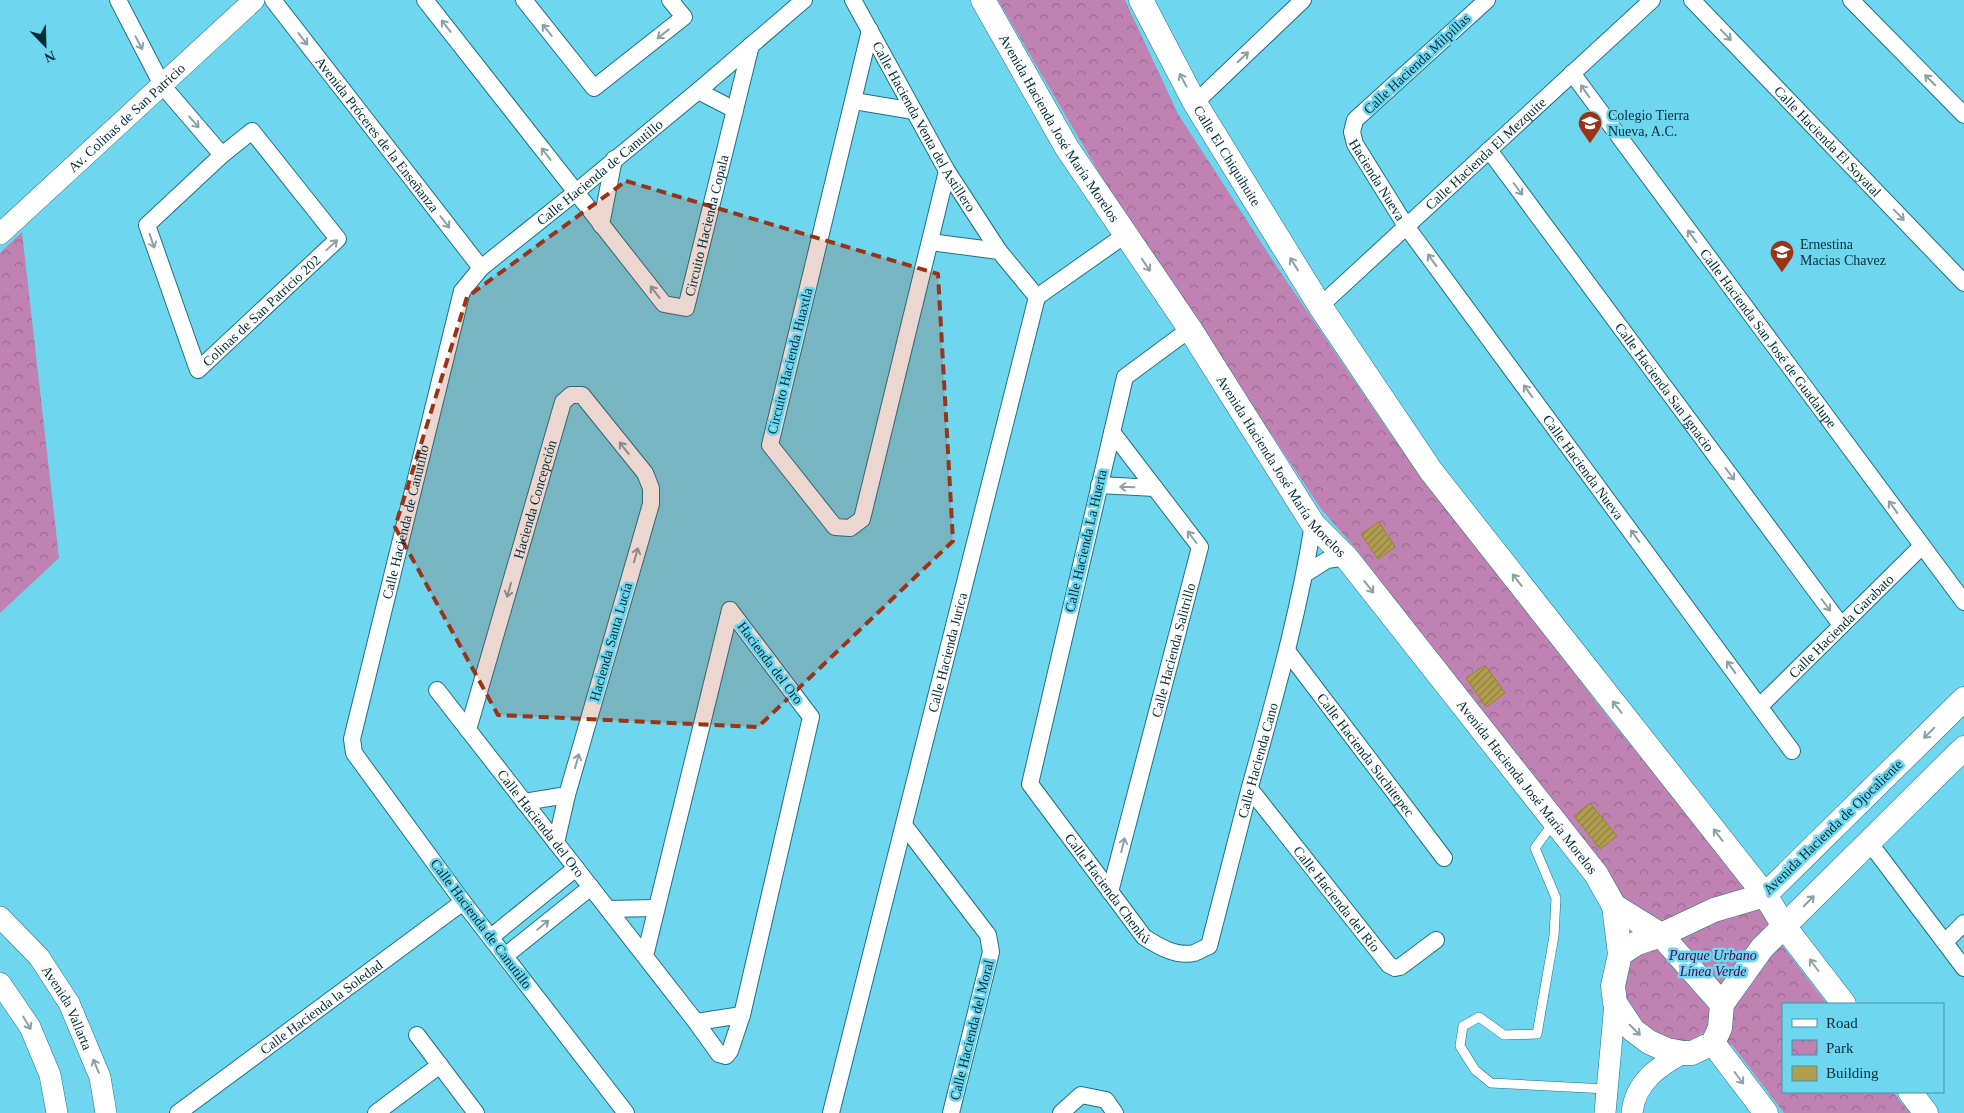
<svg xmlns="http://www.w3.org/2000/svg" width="1964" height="1113" font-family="'Times New Roman',serif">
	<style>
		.park { fill: url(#park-crowns) }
		.building { fill: url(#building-hatch); stroke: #978433 }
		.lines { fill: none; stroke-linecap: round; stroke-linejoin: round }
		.service-casing { stroke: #1c7284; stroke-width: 10 }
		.minor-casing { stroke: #1c7284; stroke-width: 18 }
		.tertiary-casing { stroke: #1c7284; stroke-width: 22 }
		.secondary-casing { stroke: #1c7284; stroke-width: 25 }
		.service { stroke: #fff; stroke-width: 9 }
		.minor { stroke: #fff; stroke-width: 16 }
		.tertiary { stroke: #fff; stroke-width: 21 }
		.secondary { stroke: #fff; stroke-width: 24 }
		.oneway { stroke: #8ca1a5 }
		.marked { fill: #9b3316; fill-opacity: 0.2; stroke: #9b3316; stroke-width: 4; stroke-dasharray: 10 6; stroke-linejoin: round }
		.labels { text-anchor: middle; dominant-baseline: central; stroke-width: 5; stroke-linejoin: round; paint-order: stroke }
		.street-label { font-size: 14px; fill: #002e38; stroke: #6ed6ef }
		.poi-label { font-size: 14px; fill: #002e38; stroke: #6ed6ef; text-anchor: start }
		.park-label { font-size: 14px; font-style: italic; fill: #56014a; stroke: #6ed6ef }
	</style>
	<defs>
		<pattern id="park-crowns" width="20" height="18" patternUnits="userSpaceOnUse" patternTransform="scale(1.25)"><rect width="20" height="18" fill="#c082b2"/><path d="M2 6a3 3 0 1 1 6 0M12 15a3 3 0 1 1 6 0" fill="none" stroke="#9a6b92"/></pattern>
		<pattern id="building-hatch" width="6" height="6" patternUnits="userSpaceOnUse" patternTransform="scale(1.25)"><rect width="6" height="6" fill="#b29e4f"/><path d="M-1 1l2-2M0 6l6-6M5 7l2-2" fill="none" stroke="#8e8143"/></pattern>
	</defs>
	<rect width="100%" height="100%" fill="#6ed6ef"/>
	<g class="park">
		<path d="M998,0H1125L1178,114L1277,267L1396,442L1611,721L1745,885L1784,948L1827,1004H1783V1092H1893L1910,1113H1784L1732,1045L1703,1033L1685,1043L1658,1046L1621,1018L1624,966L1646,949L1610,884L1357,550L1321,509L1108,188Z"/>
		<path d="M22,232L59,558L0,613V253Z"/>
	</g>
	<g class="building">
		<path d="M1379,522L1395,547L1378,559L1361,534Z"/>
		<path d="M1485,665L1505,693L1486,707L1466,678Z"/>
		<path d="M1590,803L1617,836L1600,849L1574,816Z"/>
	</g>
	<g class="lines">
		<defs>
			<path id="service" d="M1554,822L1535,848L1556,898L1554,936L1537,1034L1504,1035L1479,1017L1463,1026L1460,1046L1475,1070L1491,1083L1607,1089"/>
			<g id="minor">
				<path id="s1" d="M118,0L162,85L222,155L147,225L198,370L338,239L252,131L222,155"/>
				<path id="s2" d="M273,0L481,268"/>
				<path id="s3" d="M425,0L664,304L686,308L751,45"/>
				<path d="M524,0L594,88L684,17L670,0"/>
				<path id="s4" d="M853,0L947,171L999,251L1037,297"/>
				<path id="s5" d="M1487,0L1355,120L1352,132L1355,144L1406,226L1792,751"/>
				<path id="s6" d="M1692,0L1964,283"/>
				<path d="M1851,0L1964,115"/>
				<path d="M870,30L770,445L835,527L850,528L862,519L947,171"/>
				<path id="s7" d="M1572,73L1964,602"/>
				<path d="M698,91L735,110"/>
				<path d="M854,101L914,111"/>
				<path d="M1195,103L1303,0"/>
				<path id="s8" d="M1489,150L1841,625"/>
				<path d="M601,225L614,159"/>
				<path d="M930,242L999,251"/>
				<path id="s9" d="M1320,306L1652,0"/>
				<path id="s10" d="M1190,329L1125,377L1030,784L1144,937C1158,946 1176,957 1194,953C1199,951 1204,948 1209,946C1223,893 1236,840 1250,787C1274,700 1299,614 1313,524"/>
				<path d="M1099,485L1155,488"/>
				<path d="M1305,574L1327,560L1346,557"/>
				<path id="s11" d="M1288,652L1444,858"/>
				<path id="s12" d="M437,690L696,1022L719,1054L726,1056L730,1051L742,1015L811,717L730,610"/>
				<path id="s13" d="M1760,706L1922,546"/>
				<path id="s14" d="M468,730L563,402L571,395H582L645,473L651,488V504L567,795L556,843"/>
				<path id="s15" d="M1250,789L1389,965L1395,968L1400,967L1436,940"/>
				<path d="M524,802L567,795"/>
				<path d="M904,825L988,935L991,952L951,1113"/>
				<path d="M1869,842L1964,968"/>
				<path id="s16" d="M1110,892L1200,547L1112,432"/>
				<path d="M608,909L656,908"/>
				<path d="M491,937L576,868"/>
				<path d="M1945,942L1964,923"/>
				<path d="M505,956L591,887"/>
				<path d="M645,956L730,610"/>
				<path d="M696,1022L742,1015"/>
				<path d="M417,1035L476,1113"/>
				<path id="s17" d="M178,1113L463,902"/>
				<path d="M376,1113L440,1065"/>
				<path id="s18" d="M626,1113L463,902L354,753L352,739L462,291L481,268L576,192L698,91L804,0"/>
				<path id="s19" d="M831,1113L1037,297L1125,235"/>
				<path d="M1061,1113L1081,1095L1106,1100L1115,1113"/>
			</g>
			<g id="tertiary">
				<path id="s20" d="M0,234L254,0"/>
				<path id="s21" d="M0,917L39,957L69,1003L100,1077L106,1113"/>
				<path d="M0,983L30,1027L50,1075L57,1113"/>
				<path d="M1605,1113L1615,1003"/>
				<path d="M1632,1113C1635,1082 1659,1066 1683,1053"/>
			</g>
			<g id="secondary">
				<path id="s22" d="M983,0L1067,148L1190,329L1313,524L1346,557L1596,874L1614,906L1620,954"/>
				<path id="s23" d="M1141,0L1195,103L1320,306L1431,471L1765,895L1784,926L1844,1004"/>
				<path d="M1964,699L1765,895L1714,910L1661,935L1637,943L1620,954L1613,986L1615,1003L1633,1030L1649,1042L1667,1050L1683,1053H1692L1713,1043L1720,1028L1722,1004L1762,948L1964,748"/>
				<path d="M1614,906L1661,935L1722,1004"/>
				<path d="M1713,1043L1766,1113"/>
				<path d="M1910,1092L1926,1113"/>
			</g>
		</defs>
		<use href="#service" class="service-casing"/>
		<use href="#minor" class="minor-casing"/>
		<use href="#tertiary" class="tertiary-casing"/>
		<use href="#secondary" class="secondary-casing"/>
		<use href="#service" class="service"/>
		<use href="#minor" class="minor"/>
		<use href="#tertiary" class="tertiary"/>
		<use href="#secondary" class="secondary"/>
	</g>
	<defs><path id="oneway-shaft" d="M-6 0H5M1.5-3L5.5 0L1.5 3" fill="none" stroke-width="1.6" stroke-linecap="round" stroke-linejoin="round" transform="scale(1.25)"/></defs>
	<g class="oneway">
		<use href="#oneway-shaft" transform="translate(446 26) rotate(-128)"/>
		<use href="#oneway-shaft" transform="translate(547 30) rotate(-129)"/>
		<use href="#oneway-shaft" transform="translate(663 34) rotate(142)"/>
		<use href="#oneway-shaft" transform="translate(1726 35) rotate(46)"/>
		<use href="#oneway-shaft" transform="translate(303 39) rotate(52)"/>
		<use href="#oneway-shaft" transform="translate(139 43) rotate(62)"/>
		<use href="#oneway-shaft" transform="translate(1243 57) rotate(-44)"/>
		<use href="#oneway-shaft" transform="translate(1183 80) rotate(-118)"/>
		<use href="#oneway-shaft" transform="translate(1930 80) rotate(-135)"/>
		<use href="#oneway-shaft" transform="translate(1585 91) rotate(-126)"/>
		<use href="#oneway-shaft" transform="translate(194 122) rotate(49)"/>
		<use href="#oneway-shaft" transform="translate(546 154) rotate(-128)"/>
		<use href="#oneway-shaft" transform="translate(1518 189) rotate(53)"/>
		<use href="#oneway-shaft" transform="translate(1899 215) rotate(46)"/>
		<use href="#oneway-shaft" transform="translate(445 222) rotate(52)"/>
		<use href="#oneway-shaft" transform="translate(1692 236) rotate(-126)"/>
		<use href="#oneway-shaft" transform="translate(152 241) rotate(71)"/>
		<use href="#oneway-shaft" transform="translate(332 245) rotate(-43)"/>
		<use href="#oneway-shaft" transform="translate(1432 260) rotate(-126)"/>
		<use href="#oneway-shaft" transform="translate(1294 264) rotate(-122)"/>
		<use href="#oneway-shaft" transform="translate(1146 265) rotate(56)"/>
		<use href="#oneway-shaft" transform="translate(655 292) rotate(-128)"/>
		<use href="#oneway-shaft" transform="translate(1528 391) rotate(-126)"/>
		<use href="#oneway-shaft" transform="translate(624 448) rotate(-128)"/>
		<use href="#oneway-shaft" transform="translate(1730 474) rotate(53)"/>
		<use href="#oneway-shaft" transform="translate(1127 487) rotate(-178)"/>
		<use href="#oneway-shaft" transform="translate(1893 507) rotate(-126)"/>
		<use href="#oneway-shaft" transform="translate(1635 536) rotate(-126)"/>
		<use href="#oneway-shaft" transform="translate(1192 537) rotate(-127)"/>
		<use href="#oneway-shaft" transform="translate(636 555) rotate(-74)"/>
		<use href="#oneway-shaft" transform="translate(1517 580) rotate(-128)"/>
		<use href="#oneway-shaft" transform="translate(1369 587) rotate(52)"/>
		<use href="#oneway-shaft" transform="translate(509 590) rotate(106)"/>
		<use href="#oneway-shaft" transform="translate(1826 605) rotate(53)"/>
		<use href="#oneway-shaft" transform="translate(1731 667) rotate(-126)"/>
		<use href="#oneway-shaft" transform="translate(1617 707) rotate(-128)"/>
		<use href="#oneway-shaft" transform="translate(1929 733) rotate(135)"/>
		<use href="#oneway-shaft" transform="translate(577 761) rotate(-74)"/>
		<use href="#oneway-shaft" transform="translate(1718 835) rotate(-128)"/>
		<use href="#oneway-shaft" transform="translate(1123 845) rotate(-76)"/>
		<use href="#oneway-shaft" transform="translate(1809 901) rotate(-45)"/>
		<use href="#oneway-shaft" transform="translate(543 925) rotate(-39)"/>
		<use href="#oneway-shaft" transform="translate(1814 965) rotate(-127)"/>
		<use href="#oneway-shaft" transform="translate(27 1023) rotate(59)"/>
		<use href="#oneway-shaft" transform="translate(1635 1030) rotate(45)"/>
		<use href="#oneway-shaft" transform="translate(96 1066) rotate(-113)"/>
		<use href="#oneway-shaft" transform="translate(1739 1078) rotate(53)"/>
	</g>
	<path class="marked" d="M626,181L938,274L953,541L758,727L498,715L395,527L467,297Z"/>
	<defs>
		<symbol id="school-pin" viewBox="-11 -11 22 30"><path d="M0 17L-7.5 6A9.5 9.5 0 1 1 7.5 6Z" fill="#9b3316" stroke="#6ed6ef"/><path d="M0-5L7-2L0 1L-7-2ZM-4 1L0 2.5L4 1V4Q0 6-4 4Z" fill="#fff"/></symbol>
	</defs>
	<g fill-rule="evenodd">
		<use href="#school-pin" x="1576" y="109" width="28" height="38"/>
		<use href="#school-pin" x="1768" y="238" width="28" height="38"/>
	</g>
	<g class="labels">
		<g class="street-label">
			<text transform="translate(1417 64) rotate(-43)">Calle Hacienda Milpillas</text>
			<text stroke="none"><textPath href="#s20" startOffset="172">Av. Colinas de San Patricio</textPath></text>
			<text stroke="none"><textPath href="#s4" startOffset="145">Calle Hacienda Venta del Astillero</textPath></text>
			<text stroke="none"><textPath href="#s22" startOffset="149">Avenida Hacienda José María Morelos</textPath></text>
			<text stroke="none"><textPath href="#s2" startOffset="170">Avenida Próceres de la Enseñanza</textPath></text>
			<text stroke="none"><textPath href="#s6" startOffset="196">Calle Hacienda El Soyatal</textPath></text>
			<text stroke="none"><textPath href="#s9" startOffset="225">Calle Hacienda El Mezquite</textPath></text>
			<text stroke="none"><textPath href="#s23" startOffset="178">Calle El Chiquihuite</textPath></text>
			<text stroke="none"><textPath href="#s18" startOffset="1109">Calle Hacienda de Canutillo</textPath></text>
			<text stroke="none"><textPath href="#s5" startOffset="245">Hacienda Nueva</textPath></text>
			<text stroke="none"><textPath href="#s3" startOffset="494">Circuito Hacienda Copala</textPath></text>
			<text stroke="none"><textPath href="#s1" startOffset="531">Colinas de San Patricio 202</textPath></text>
			<text stroke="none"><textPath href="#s7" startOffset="330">Calle Hacienda San José de Guadalupe</textPath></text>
			<text transform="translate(790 361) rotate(-76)">Circuito Hacienda Huaxtla</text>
			<text stroke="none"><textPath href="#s8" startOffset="295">Calle Hacienda San Ignacio</textPath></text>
			<text stroke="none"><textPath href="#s22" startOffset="554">Avenida Hacienda José María Morelos</textPath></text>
			<text stroke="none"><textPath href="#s5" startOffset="599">Calle Hacienda Nueva</textPath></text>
			<text stroke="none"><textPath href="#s14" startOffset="240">Hacienda Concepción</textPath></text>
			<text stroke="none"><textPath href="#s18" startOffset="689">Calle Hacienda de Canutillo</textPath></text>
			<text transform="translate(1086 541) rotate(-77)">Calle Hacienda La Huerta</text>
			<text stroke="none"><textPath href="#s13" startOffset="114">Calle Hacienda Garabato</textPath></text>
			<text transform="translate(611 642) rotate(-74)">Hacienda Santa Lucía</text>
			<text stroke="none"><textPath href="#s16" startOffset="250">Calle Hacienda Salitrillo</textPath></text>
			<text stroke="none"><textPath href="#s19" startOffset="475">Calle Hacienda Jurica</textPath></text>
			<text transform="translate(770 663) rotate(53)">Hacienda del Oro</text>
			<text stroke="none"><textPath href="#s11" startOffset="129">Calle Hacienda Suchitepec</textPath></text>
			<text stroke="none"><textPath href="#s10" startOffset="952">Calle Hacienda Cano</textPath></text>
			<text stroke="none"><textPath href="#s22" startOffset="959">Avenida Hacienda José María Morelos</textPath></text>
			<text stroke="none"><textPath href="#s12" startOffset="169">Calle Hacienda del Oro</textPath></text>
			<text transform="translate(1833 827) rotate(-44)">Avenida Hacienda de Ojocaliente</text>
			<text stroke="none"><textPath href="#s10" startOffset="629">Calle Hacienda Chenkú</textPath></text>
			<text stroke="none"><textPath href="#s15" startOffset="140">Calle Hacienda del Río</textPath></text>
			<text transform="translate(481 924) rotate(53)">Calle Hacienda de Canutillo</text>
			<text stroke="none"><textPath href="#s21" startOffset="114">Avenida Vallarta</textPath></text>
			<text stroke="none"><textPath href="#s17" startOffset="178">Calle Hacienda la Soledad</textPath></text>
			<text transform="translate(972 1030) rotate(-76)">Calle Hacienda del Moral</text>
		</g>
		<g class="poi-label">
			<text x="1608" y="115">Colegio Tierra<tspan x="1608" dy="16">Nueva, A.C.</tspan></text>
			<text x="1800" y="244">Ernestina<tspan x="1800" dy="16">Macias Chavez</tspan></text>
		</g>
		<g class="park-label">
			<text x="1713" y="955">Parque Urbano<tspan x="1713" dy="16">Línea Verde</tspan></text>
		</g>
	</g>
	<rect x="1782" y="1003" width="162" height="90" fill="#6ed6ef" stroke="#4293a6"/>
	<rect x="1792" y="1019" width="25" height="8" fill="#ffffff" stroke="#4293a6"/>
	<text x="1826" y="1028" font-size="15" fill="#002e38">Road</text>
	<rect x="1792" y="1040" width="25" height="15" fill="url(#park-crowns)" stroke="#4293a6"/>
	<text x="1826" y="1053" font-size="15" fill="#002e38">Park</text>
	<rect x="1792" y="1066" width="25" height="15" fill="#b29e4f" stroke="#4293a6"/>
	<text x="1826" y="1078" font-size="15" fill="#002e38">Building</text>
	<g transform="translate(45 45) rotate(157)" stroke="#6ed6ef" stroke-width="4" paint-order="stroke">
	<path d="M0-4L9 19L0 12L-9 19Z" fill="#002e38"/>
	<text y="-8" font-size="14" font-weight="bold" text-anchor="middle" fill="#002e38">N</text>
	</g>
</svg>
